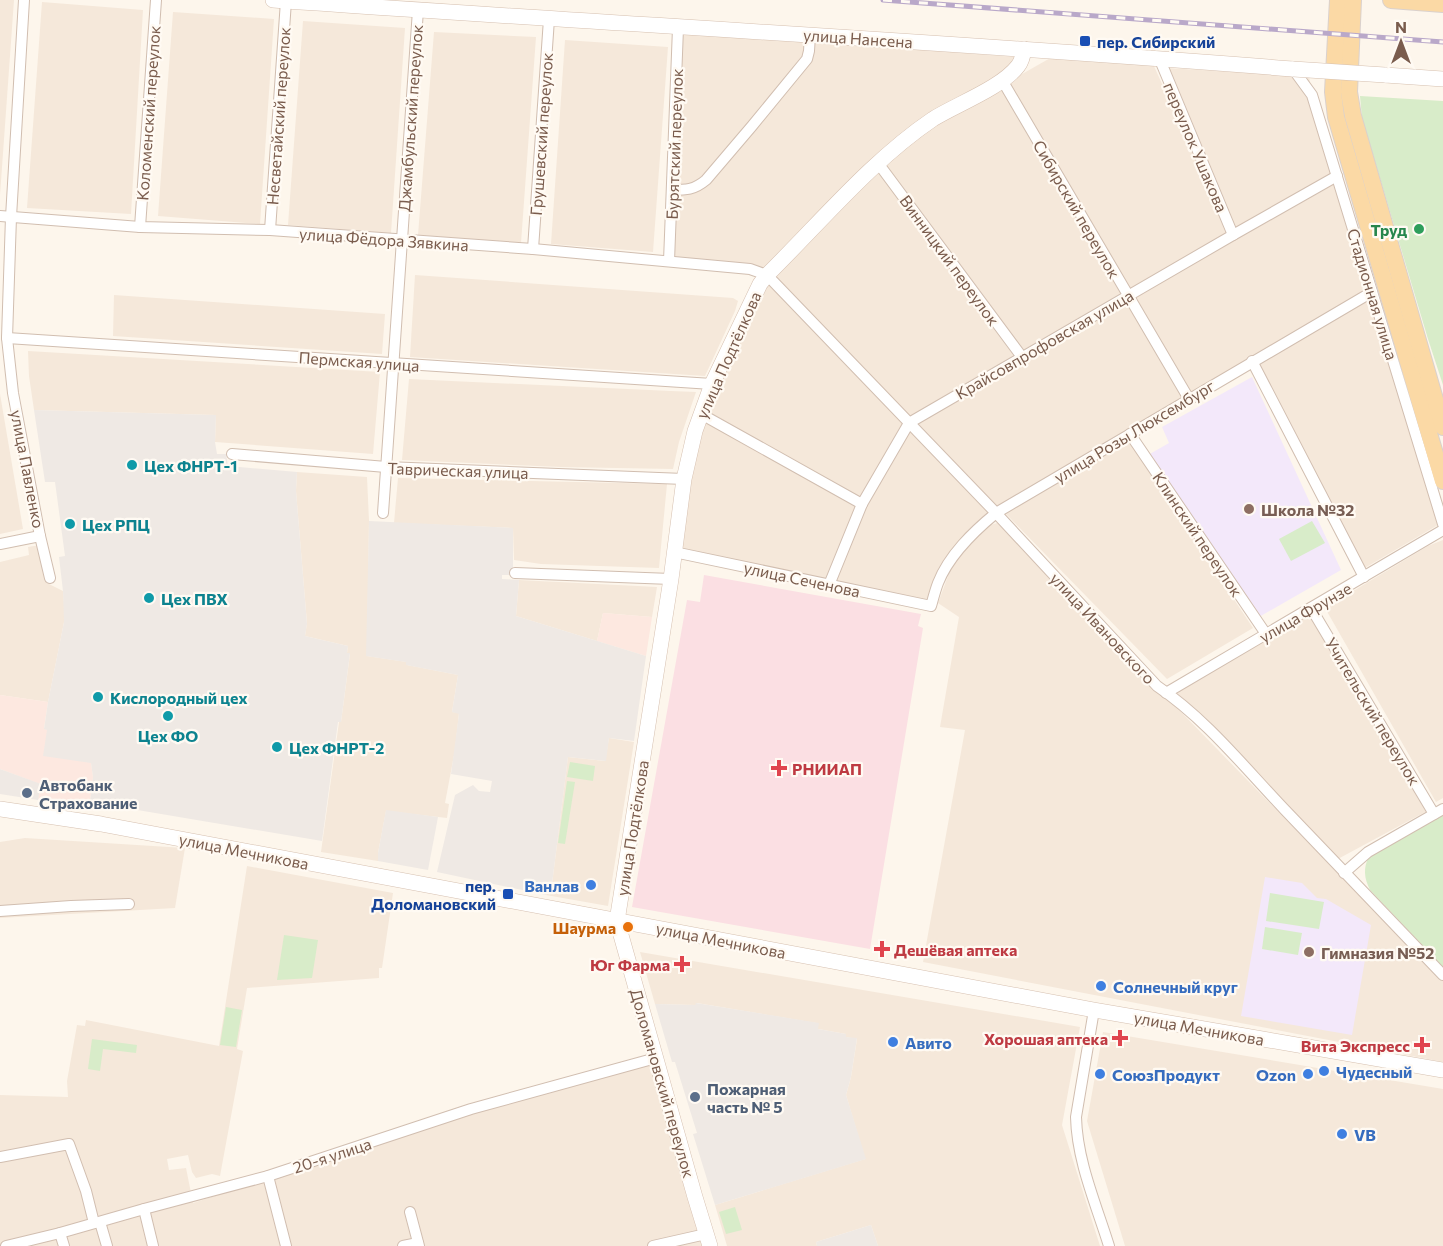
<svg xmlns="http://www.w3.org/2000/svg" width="1443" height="1246" font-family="Commissioner,sans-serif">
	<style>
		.residential { fill: #f5e8da }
		.commercial { fill: #fde8e0 }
		.industrial { fill: #efe9e4 }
		.education { fill: #f3e8fa }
		.medical { fill: #fbdfe3 }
		.green { fill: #d8ecc9 }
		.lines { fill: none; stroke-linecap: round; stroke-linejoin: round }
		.street-casing { stroke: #d1beb0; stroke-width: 12 }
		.secondary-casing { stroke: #d6c0b0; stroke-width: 16 }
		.primary-casing { stroke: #dad1cd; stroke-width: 18 }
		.street { stroke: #fff; stroke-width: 10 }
		.secondary { stroke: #fff; stroke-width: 15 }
		.primary { stroke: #fbd9a5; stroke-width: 16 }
		.rail-casing { stroke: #b9a8c9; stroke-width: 5 }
		.rail { stroke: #fffaf3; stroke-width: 3; stroke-dasharray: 9; stroke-linecap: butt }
		.secondary-bridge-casing { stroke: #d6c0b0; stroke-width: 16; stroke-linecap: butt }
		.secondary-bridge { stroke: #fff; stroke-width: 15 }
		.transit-dot { fill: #1a4fb4; stroke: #fffaf3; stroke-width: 2 }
		.leisure-dot { fill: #2e9e5b; stroke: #fffaf3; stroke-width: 2 }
		.culture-dot { fill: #0f9aa8; stroke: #fffaf3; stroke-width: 2 }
		.education-dot { fill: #8d6e63; stroke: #fffaf3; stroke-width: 2 }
		.health-dot { fill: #e0444e; stroke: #fffaf3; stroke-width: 2 }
		.service-dot { fill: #5c6f8a; stroke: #fffaf3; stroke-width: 2 }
		.shop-dot { fill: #3f7fe0; stroke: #fffaf3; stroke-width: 2 }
		.food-dot { fill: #e8710a; stroke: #fffaf3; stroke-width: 2 }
		.labels { text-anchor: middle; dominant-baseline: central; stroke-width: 4.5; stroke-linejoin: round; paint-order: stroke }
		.street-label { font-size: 16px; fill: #7a5c4d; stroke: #fffaf3 }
		.transit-label { font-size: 16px; font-weight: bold; fill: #164399; stroke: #fffaf3; text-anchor: start }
		.leisure-label { font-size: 16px; font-weight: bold; fill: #27864d; stroke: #fffaf3; text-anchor: end }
		.culture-label { font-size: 16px; font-weight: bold; fill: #0d838f; stroke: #fffaf3; text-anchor: start }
		.education-label { font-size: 16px; font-weight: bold; fill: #785e54; stroke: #fffaf3; text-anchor: start }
		.health-label { font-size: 16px; font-weight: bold; fill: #be3a42; stroke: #fffaf3; text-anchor: end }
		.service-label { font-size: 16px; font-weight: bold; fill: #4e5e75; stroke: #fffaf3; text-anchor: start }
		.shop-label { font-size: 16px; font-weight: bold; fill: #366cbe; stroke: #fffaf3; text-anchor: start }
		.food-label { font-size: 16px; font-weight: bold; fill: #c56008; stroke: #fffaf3; text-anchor: end }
	</style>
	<rect width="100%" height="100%" fill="#fdf6ec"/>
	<g class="residential">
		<path d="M0,0H14L0,195Z"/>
		<path d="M42,2L143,10L131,214L27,208Z"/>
		<path d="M173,12L274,19L260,224L158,216Z"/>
		<path d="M303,21L405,28L391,233L288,225Z"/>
		<path d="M680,30L1028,58L932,117L766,270L666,264Z"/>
		<path d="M434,32L536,37L521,243L418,235Z"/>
		<path d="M565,40L668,47L653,252L551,244Z"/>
		<path d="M1052,57L1154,66L1229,234L1130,292L1008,82Z"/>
		<path d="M1166,68L1309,76L1313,100L1336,172L1235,229Z"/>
		<path d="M1000,85L1124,295L1023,353L884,163L937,124Z"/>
		<path d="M877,168L1017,356L911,417L773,277Z"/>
		<path d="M1340,181L1374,285L1192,393L1135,296Z"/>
		<path d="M415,275L733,298L738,301L735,311L705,376L410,357Z"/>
		<path d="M767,281L906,424L860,499L704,413Z"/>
		<path d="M1376,293L1443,522L1363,569L1258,363Z"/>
		<path d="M114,295L385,314L382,354L113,336Z"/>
		<path d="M1126,299L1184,399L996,507L917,423Z"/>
		<path d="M28,351L380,372L373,454L215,442L216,415L34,410L29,376Z"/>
		<path d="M409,379L671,391L696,392L679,442L673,469L561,467L402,460Z"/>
		<path d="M0,394L23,529L0,534Z"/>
		<path d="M703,419L858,505L827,583L679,550L688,480Z"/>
		<path d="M910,429L992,513L965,538L929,603L833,583L865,505Z"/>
		<path d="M1128,439L1253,628L1167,679L1004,512Z"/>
		<path d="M297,472L367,477L369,521L367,656L407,662V665L458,675L452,712L459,713L455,750L445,803L449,804L447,818L386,811L378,853V861L321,852L339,722H341L350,654L347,653L348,646L305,636L307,623L296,491Z"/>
		<path d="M398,478L667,484L659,568L541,564L514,560L513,528L394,523Z"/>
		<path d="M997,523L1443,981V1062L923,962L965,730L940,727L959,617L938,603L951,568L968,541L984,527Z"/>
		<path d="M1443,540V798L1436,802L1325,608L1428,546Z"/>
		<path d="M40,545L49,584L63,591L64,603V622L48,702L0,695V562L29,555L28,547Z"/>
		<path d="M519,580L657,587L652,617L603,613L597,641L516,616Z"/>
		<path d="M1310,613L1427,811L1336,860L1176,693Z"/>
		<path d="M609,738L634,742L608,906L546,895L548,883L552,884L568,757L605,761Z"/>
		<path d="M25,838L185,848L175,908L0,918V842Z"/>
		<path d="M247,866L393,893L382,968H379V978L247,988L237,1049L243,1051L220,1176L212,1174L196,1178L192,1172L188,1155L167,1159L169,1170L186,1168L193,1203L469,1114L650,1063L707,1246H0V1095L68,1097L67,1081L77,1025L85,1026L86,1020L219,1046Z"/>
		<path d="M640,952L1080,1027L1062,1125L1100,1246H878L871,1225L816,1242L817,1246H727L715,1205L865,1159L846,1095L851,1077L857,1039L846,1037V1034L818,1029L816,1023L697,1003L696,1005L655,1004Z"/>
		<path d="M1103,1032L1443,1089V1246H1125L1087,1121Z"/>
	</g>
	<g class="commercial">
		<path d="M603,613L652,617L646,656L597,641Z"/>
		<path d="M0,695L48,702L44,728L91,763L93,777L89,809L38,800L40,784L0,769Z"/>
	</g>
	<g class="industrial">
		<path d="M34,410L216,415L215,442L217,454H226L228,466L297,472L296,491L307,624L305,636L348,646L347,653H350L341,722H338L322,841L90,802L93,777L91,763L43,756L47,730L44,729L48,702L64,622L63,591L59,557L65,556L55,482H45Z"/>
		<path d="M369,521L513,528V567L511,575H502V579L519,580L516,616L646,656L634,741L609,738L606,761L568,757L552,884H548L546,895L437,872L455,795L473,785L479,791L490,792L492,781L451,774L459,714L452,712L458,675L406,665V662L366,656Z"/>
		<path d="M0,769L41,784L38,800L0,794Z"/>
		<path d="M386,810L438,817L428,870L378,861V853Z"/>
		<path d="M696,1003L819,1023L818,1029L846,1034V1037L857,1038L851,1077L846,1095L866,1159L715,1205L693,1134L697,1133L675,1062H672L655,1004L695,1005Z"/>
		<path d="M871,1225L878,1246H817L816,1242Z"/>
	</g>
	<g class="education">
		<path d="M1252,377L1341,570L1259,617L1148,455L1169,443L1162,427Z"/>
		<path d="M1265,877L1302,883L1317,898L1326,899L1371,925L1352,1035L1241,1016Z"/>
	</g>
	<path class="medical" d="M704,575L921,614L918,626L923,628L870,949L632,907L687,600L700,602Z"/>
	<g class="green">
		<path d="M1360,96L1443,101V385L1428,339L1362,118Z"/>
		<path d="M1312,521L1325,543L1291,561L1279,539Z"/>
		<path d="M570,762L595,766L593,781L567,777Z"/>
		<path d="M567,781L575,782L565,844L558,843Z"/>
		<path d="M1443,813V967L1370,890C1364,878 1363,868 1369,856Z"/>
		<path d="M1270,893L1324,902L1319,929L1266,921Z"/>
		<path d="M1265,927L1302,933L1298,955L1262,949Z"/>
		<path d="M284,935L318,940L312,978L277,980Z"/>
		<path d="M226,1007L242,1010L236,1047L220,1045Z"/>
		<path d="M92,1039L137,1045L136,1053L103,1049L100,1071L88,1069Z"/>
		<path d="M735,1207L742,1230L726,1234L719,1212Z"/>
	</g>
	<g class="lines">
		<defs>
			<g id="street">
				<path d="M24,0L11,217L7,338L13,393L40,536L50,578"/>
				<path d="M1160,60L1233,235"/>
				<path d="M1293,69L1312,95L1443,524"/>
				<path d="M1002,80L1189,399"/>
				<path d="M878,163L1022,357"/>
				<path d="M672,190C686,190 694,190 706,180L752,126L807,59L809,51L810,35"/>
				<path d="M0,216L140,227L270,230L533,249L750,269L767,275L996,513L1157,686C1206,719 1244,767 1285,810C1337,865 1390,920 1443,975"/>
				<path d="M140,227L156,0"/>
				<path d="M270,230L286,1"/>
				<path d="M533,249L549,19"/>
				<path d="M669,261L678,28"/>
				<path d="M7,338L712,384"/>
				<path d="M1252,361L1364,577"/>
				<path d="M701,414L862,504"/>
				<path d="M1130,434L1266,634"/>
				<path d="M232,454L386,467L684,479"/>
				<path d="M383,513L418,10"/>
				<path d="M0,544L40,536"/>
				<path d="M674,552L931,606C933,599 935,591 938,583C949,555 973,532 996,513L1372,292"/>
				<path d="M515,573L671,579"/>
				<path d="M829,585L862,504L909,423L1233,235L1337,176"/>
				<path d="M1311,608L1434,814"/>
				<path d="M1166,693L1443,530"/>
				<path d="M1344,873L1368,852L1443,809"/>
				<path d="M0,911L71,906L129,904"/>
				<path d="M1094,1010L1076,1117C1077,1161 1096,1204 1109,1246"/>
				<path d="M0,1157L69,1144L86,1191L94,1223"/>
				<path d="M268,1176L286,1246"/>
				<path d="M144,1209L153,1246"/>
				<path d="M410,1212L419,1246"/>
				<path d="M100,1222L107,1246"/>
				<path d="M60,1233L64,1246"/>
				<path d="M6,1246L60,1233L144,1209L268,1176L471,1109L656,1058"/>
				<path d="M403,1246L418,1243"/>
				<path d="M653,1246L706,1234"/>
			</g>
			<g id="secondary">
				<path d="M273,0C613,24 954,42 1293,69"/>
				<path d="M1385,75L1443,79"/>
				<path d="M0,809L101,824L1094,1010L1443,1070"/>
				<path d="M710,1246L695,1197L617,921L671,579L684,479L695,431L712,384L760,284L767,275C820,223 871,161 933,119C957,104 1001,88 1018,66C1022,61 1023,56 1024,49"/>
			</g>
			<g id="primary">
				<path d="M1338,0L1333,92L1336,117L1443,481"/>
				<path d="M1353,0L1349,92L1353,116L1443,427"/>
				<path d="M1391,0L1443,4"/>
			</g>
		</defs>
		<use href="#street" class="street-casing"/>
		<use href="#secondary" class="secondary-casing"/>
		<use href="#primary" class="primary-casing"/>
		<use href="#street" class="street"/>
		<use href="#secondary" class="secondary"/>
		<use href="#primary" class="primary"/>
		<defs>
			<path id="rail" d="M883,0L1443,42"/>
		</defs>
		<use href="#rail" class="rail-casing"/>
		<use href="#rail" class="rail"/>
		<defs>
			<path id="secondary-bridge" d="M1293,69L1385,75"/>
		</defs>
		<use href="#secondary-bridge" class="secondary-bridge-casing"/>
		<use href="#secondary-bridge" class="secondary-bridge"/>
	</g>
	<g class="transit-dot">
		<rect x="1079" y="35" width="12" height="12" rx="3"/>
		<rect x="502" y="888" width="12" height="12" rx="3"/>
	</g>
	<circle class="leisure-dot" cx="1419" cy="229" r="6"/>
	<g class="culture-dot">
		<circle cx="132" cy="465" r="6"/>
		<circle cx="70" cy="524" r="6"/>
		<circle cx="149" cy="598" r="6"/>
		<circle cx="98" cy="697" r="6"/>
		<circle cx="168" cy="716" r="6"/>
		<circle cx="277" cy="747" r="6"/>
	</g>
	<g class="education-dot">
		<circle cx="1249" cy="509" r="6"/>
		<circle cx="1309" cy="952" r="6"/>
	</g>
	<g class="health-dot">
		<path d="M776 759h6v6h6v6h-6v6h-6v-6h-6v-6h6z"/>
		<path d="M879 940h6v6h6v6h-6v6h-6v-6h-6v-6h6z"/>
		<path d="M679 955h6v6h6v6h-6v6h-6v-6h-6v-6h6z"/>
		<path d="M1117 1029h6v6h6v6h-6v6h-6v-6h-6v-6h6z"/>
		<path d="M1419 1036h6v6h6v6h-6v6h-6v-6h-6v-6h6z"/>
	</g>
	<g class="service-dot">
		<circle cx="27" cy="793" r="6"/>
		<circle cx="695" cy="1097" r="6"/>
	</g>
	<g class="shop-dot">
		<circle cx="591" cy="885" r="6"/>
		<circle cx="1101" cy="986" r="6"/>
		<circle cx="893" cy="1042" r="6"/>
		<circle cx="1324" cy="1071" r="6"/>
		<circle cx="1100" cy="1074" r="6"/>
		<circle cx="1308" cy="1074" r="6"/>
		<circle cx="1342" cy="1134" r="6"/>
	</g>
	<circle class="food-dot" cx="628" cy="927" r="6"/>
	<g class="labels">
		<g class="street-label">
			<text transform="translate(858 38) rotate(4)">улица Нансена</text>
			<text transform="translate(148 113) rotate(-86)">Коломенский переулок</text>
			<text transform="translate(278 116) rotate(-86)">Несветайский переулок</text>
			<text transform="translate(410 118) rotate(-86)">Джамбульский переулок</text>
			<text transform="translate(541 134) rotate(-86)">Грушевский переулок</text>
			<text transform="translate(674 144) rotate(-88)">Бурятский переулок</text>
			<text transform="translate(1196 147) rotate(67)">переулок Ушакова</text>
			<text transform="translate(1077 209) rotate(60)">Сибирский переулок</text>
			<text transform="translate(384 239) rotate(4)">улица Фёдора Зявкина</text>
			<text transform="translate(950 260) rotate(54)">Винницкий переулок</text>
			<text transform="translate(1373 294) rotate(73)">Стадионная улица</text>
			<text transform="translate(1044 344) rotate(-30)">Крайсовпрофовская улица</text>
			<text transform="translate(728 355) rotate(-66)">улица Подтёлкова</text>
			<text transform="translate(359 361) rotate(4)">Пермская улица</text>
			<text transform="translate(1134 431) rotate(-31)">улица Розы Люксембург</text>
			<text transform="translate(28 469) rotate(79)">улица Павленко</text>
			<text transform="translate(458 470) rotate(2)">Таврическая улица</text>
			<text transform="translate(1198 534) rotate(56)">Клинский переулок</text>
			<text transform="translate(802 579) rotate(12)">улица Сеченова</text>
			<text transform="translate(1305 612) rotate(-30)">улица Фрунзе</text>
			<text transform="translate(1103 628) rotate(47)">улица Ивановского</text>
			<text transform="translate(1373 711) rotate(59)">Учительский переулок</text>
			<text transform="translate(632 828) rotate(-81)">улица Подтёлкова</text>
			<text transform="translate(244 851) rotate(11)">улица Мечникова</text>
			<text transform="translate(721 940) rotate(11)">улица Мечникова</text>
			<text transform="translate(1199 1028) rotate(10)">улица Мечникова</text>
			<text transform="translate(663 1083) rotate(74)">Доломановский переулок</text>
			<text transform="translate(332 1155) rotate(-18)">20-я улица</text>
		</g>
		<g class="transit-label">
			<text x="1097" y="41">пер. Сибирский</text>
			<text x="496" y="885" text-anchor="end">пер.<tspan x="496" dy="18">Доломановский</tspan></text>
		</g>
		<g class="leisure-label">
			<text x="1407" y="229">Труд</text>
		</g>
		<g class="culture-label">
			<text x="144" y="465">Цех ФНРТ-1</text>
			<text x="82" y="524">Цех РПЦ</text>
			<text x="161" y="598">Цех ПВХ</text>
			<text x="110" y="697">Кислородный цех</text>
			<text x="168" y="735" text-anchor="middle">Цех ФО</text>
			<text x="289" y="747">Цех ФНРТ-2</text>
		</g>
		<g class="education-label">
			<text x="1261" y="509">Школа №32</text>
			<text x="1321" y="952">Гимназия №52</text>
		</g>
		<g class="health-label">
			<text x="792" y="768" text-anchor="start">РНИИАП</text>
			<text x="894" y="949" text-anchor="start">Дешёвая аптека</text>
			<text x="670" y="964">Юг Фарма</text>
			<text x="1108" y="1038">Хорошая аптека</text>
			<text x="1410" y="1045">Вита Экспресс</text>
		</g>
		<g class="service-label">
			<text x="39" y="784">Автобанк<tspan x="39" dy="18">Страхование</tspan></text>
			<text x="707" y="1088">Пожарная<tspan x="707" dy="18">часть № 5</tspan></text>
		</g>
		<g class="shop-label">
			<text x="579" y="885" text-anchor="end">Ванлав</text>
			<text x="1113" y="986">Солнечный круг</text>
			<text x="905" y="1042">Авито</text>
			<text x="1336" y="1071">Чудесный</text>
			<text x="1112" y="1074">СоюзПродукт</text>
			<text x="1296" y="1074" text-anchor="end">Ozon</text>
			<text x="1354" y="1134">VB</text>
		</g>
		<g class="food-label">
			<text x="616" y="927">Шаурма</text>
		</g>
	</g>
	<g transform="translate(1401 42)" stroke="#fffaf3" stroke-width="4.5" paint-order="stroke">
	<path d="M0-4.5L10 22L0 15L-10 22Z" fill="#7a5c4d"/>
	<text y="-9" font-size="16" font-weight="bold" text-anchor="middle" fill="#7a5c4d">N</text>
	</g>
</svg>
